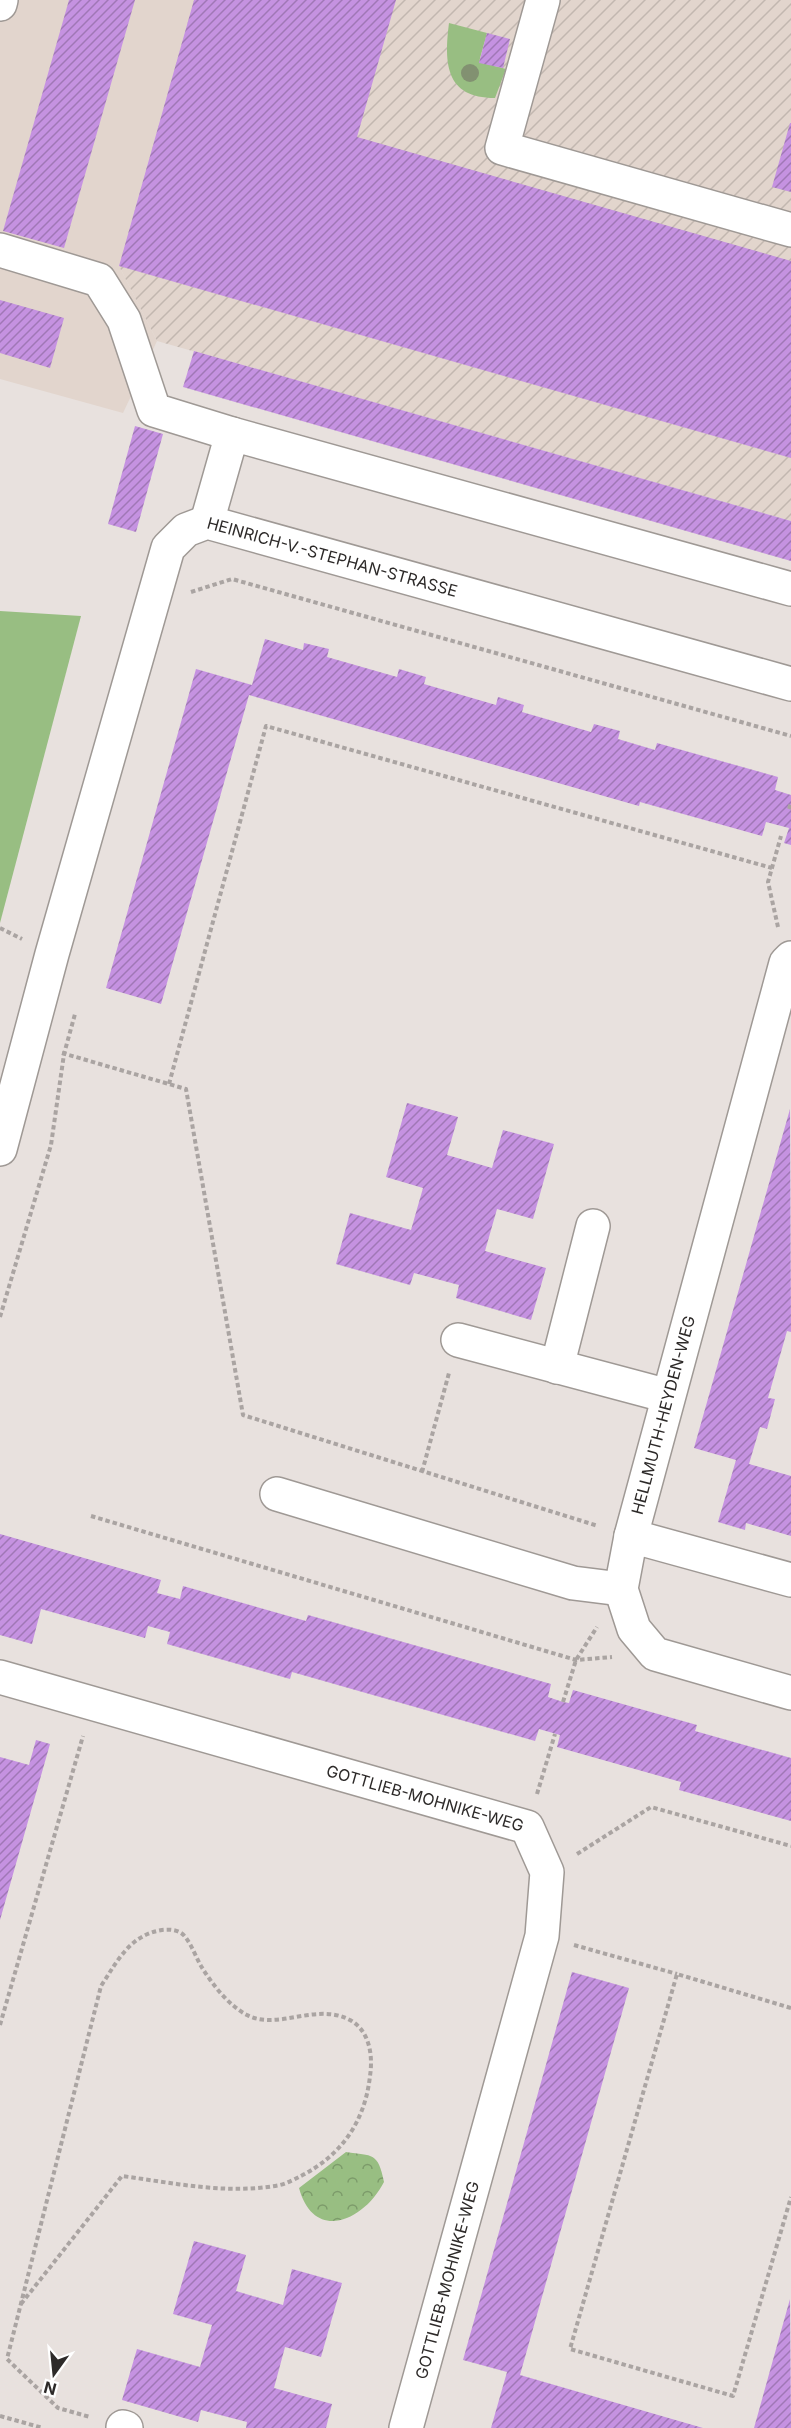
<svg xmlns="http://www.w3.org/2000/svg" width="791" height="2428" font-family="Inter,sans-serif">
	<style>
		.built { fill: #e2d5cd }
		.industrial { fill: url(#industrial-furrows) }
		.grass { fill: #98be82 }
		.park { fill: url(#park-crowns) }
		.building { fill: url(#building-hatch) }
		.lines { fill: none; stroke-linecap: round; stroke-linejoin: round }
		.minor-casing { stroke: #9f9995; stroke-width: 36 }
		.path { stroke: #aaa4a2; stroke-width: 4; stroke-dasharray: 4.5 3; stroke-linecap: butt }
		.minor { stroke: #fff; stroke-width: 33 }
		.tree { fill: #829171 }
		.labels { text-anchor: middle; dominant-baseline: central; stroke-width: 5; stroke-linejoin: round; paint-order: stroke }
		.street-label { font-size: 16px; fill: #2d2a29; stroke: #fff }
	</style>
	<defs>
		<pattern id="industrial-furrows" width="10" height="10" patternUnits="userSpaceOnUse" patternTransform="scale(1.5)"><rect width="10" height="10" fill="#e2d5cd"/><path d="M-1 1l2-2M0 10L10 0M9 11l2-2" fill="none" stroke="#c2b7b0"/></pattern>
		<pattern id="park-crowns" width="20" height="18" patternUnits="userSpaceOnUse" patternTransform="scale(1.5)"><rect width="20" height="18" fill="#98be82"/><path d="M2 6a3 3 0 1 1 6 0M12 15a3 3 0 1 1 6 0" fill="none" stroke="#7c9b6a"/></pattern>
		<pattern id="building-hatch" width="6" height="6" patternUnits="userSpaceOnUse" patternTransform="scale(1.5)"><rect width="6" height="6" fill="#c592e1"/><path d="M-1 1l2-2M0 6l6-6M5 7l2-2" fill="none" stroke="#a077b6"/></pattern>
	</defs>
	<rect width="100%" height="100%" fill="#e8e1de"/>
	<path class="built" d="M0,0H194L119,266L157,341L123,413L0,379Z"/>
	<path class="industrial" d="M194,0H791V521L157,341L119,266Z"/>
	<g class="grass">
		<path d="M449,23L487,33L479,62L506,69L495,98C445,98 444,63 449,23Z"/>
		<path d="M0,611L81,616L0,923Z"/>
	</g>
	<path class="park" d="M346,2152C373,2156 378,2152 384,2182C364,2221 314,2243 299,2188Z"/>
	<g class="building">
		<path d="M69,0H135L64,248L3,231Z"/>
		<path d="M194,0H396L357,137L791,261V458L119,266Z"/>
		<path d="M487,33L510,39L503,68L479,63Z"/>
		<path d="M790,123H791V192L772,187Z"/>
		<path d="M0,300L64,318L50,368L0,353Z"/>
		<path d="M194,351L791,521V561L183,387Z"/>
		<path d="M135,426L163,434L136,532L108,524Z"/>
		<path d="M265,639L303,650L304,643L329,649L327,657L397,677L399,669L426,677L424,684L496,705L498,697L524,705L522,712L591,732L594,724L620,731L618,739L655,750L657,743L778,777L775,790L791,795V845L784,843L789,828L766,822L762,836L640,802L639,806L249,695L161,1004L106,988L196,669L252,685Z"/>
		<path d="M407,1103L458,1117L447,1155L492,1168L503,1130L554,1144L533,1219L497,1209L485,1251L546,1268L531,1320L456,1298L459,1285L414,1273L410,1285L336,1264L350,1213L411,1230L423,1188L386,1177Z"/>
		<path d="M790,1109L791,1332L787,1331L768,1398L775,1399L767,1429L760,1427L749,1464L791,1476V1536L746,1523L745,1530L718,1522L736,1460L694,1448Z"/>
		<path d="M0,1534L161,1580L157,1593L180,1599L183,1586L306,1621L308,1615L551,1684L548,1697L563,1702L569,1703L573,1690L697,1725L695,1731L791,1758V1821L679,1790L681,1782L557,1747L560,1735L539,1729L535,1741L292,1672L290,1679L167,1644L170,1632L148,1626L145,1638L41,1609L32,1644L0,1635Z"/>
		<path d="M36,1740L50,1744L0,1920V1757L29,1765Z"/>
		<path d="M572,1972L629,1988L520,2375L703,2428H491L507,2372L463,2360Z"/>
		<path d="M194,2241L246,2255L236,2291L283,2305L292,2269L342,2283L321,2357L285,2347L274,2388L332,2404L326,2428H246L247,2422L201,2410L198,2422L122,2400L137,2349L200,2367L212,2325L173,2314Z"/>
		<path d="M790,2299L791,2428H754Z"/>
	</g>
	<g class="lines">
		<defs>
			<g id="minor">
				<path d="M543,0L502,148L791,230"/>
				<path d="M0,4L1,0"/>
				<path d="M0,250L99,280L124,320L154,410L232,434"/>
				<path d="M207,522L232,434L791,589"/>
				<path d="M791,958L786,963L631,1536L621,1589L634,1629L655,1654L791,1693"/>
				<path id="s1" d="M0,1149L52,954L168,548L186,530L207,522L791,684"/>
				<path d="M458,1340L668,1396"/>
				<path d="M557,1367L593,1226"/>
				<path d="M277,1494L573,1583L621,1589"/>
				<path d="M631,1536L791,1580"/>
				<path id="s2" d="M0,1677L527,1827L547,1872L542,1936L406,2428"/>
				<path d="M123,2427L126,2428"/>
			</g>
		</defs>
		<use href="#minor" class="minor-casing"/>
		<g class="path">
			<path d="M191,592L232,579L791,736"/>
			<path d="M789,809L791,803"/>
			<path d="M778,927L768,882L781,836"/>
			<path d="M0,928L22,939"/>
			<path d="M62,1053L186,1089L243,1415L598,1526"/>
			<path d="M169,1084L266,726L772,868"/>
			<path d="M0,1317L51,1145L64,1054L75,1014"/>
			<path d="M422,1472L449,1373"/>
			<path d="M91,1516L576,1660L612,1657"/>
			<path d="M563,1702L576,1660L597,1627"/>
			<path d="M537,1794L555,1734"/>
			<path d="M577,1854L651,1807L791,1846"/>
			<path d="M574,1945L677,1974"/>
			<path d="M791,2008L677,1974L570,2349L733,2396L791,2197"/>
			<path d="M0,2025L83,1736"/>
			<path d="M21,2304L122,2176C174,2183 228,2195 280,2185C288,2183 295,2179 301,2176C342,2155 365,2121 370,2076C373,2056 370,2031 350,2020C316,2002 278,2031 247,2015C228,2005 212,1984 201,1966C196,1957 192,1946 186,1938C181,1930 171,1929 162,1930C130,1935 118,1960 101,1986L7,2359L58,2408L90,2417"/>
			<path d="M0,2416L43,2428"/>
		</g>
		<use href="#minor" class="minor"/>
	</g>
	<circle class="tree" cx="470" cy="73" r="9"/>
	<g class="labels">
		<g class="street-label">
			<text stroke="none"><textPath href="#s1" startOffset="802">HEINRICH-V.-STEPHAN-STRASSE</textPath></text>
			<text transform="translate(663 1415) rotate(-75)">HELLMUTH-HEYDEN-WEG</text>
			<text stroke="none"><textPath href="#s2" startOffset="442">GOTTLIEB-MOHNIKE-WEG</textPath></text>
			<text transform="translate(447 2280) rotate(-75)">GOTTLIEB-MOHNIKE-WEG</text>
		</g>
	</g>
	<g transform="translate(54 2374) rotate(195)" stroke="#ffffff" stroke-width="4.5" paint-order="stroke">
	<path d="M0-4.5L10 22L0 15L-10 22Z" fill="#2d2a29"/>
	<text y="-9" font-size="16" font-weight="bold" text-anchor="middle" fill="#2d2a29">N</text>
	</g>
</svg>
